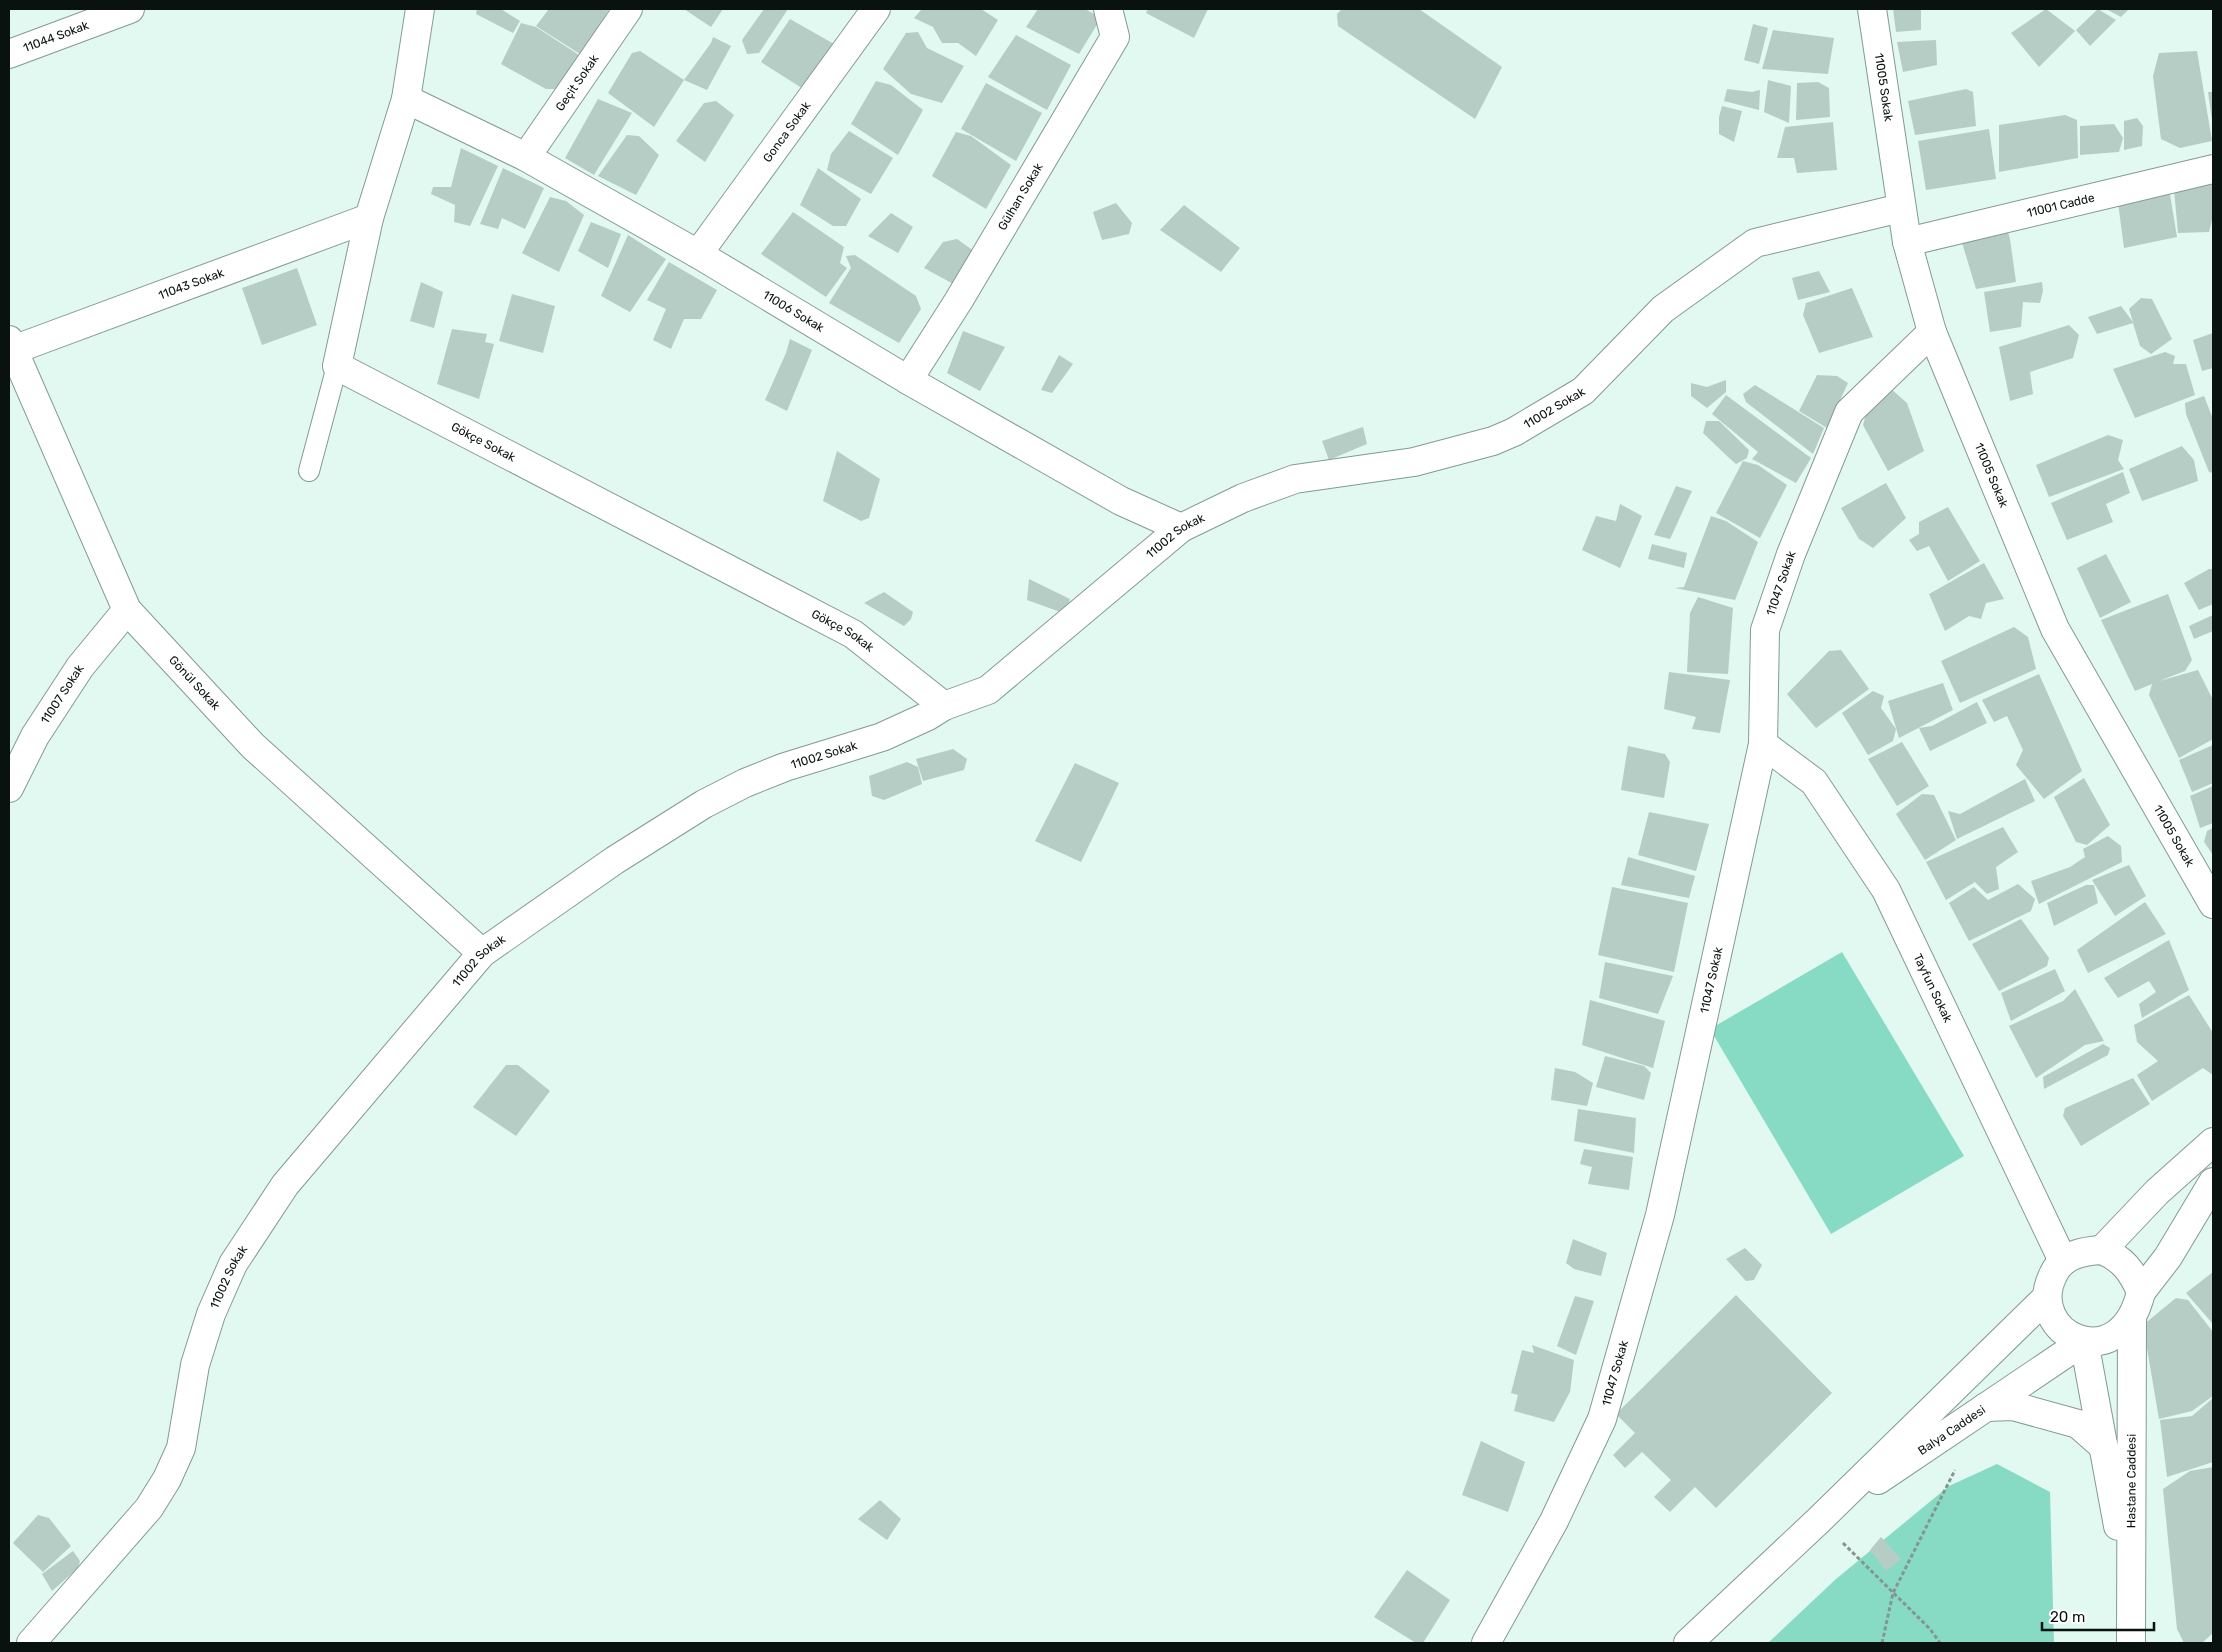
<svg xmlns="http://www.w3.org/2000/svg" width="2222" height="1652" font-family="Rubik,sans-serif">
	<style>
		.green { fill: #87dbc5 }
		.building { fill: #b6cdc6 }
		.lines { fill: none; stroke-linecap: round; stroke-linejoin: round }
		.service-casing { stroke: #849a94; stroke-width: 22 }
		.minor-casing { stroke: #849a94; stroke-width: 30 }
		.tertiary-casing { stroke: #849a94; stroke-width: 30 }
		.secondary-casing { stroke: #849a94; stroke-width: 30 }
		.path { stroke: #859691; stroke-width: 3; stroke-dasharray: 4 2.5; stroke-linecap: butt }
		.service { stroke: #fff; stroke-width: 20 }
		.minor { stroke: #fff; stroke-width: 28 }
		.tertiary { stroke: #fff; stroke-width: 28 }
		.secondary { stroke: #fff; stroke-width: 28 }
		.labels { text-anchor: middle; dominant-baseline: central; stroke-width: 5; stroke-linejoin: round; paint-order: stroke }
		.street-label { font-size: 12px; fill: #0a1210; stroke: #fff }
	</style>
	<rect width="100%" height="100%" fill="#e1f9f1"/>
	<g class="green">
		<path d="M1842,952L1964,1156L1831,1234L1710,1029Z"/>
		<path d="M1997,1464L2050,1492L2054,1643H1768L1836,1579L1949,1486Z"/>
	</g>
	<g class="building">
		<path d="M477,9H501L520,21L513,33L476,14Z"/>
		<path d="M549,9H609L583,56L536,26Z"/>
		<path d="M684,9H723L711,27Z"/>
		<path d="M764,9H788L759,53L747,54L742,40Z"/>
		<path d="M922,9H981L998,20L976,56L958,43H942L933,27L914,18Z"/>
		<path d="M1038,9H1085L1101,18L1079,54L1026,27Z"/>
		<path d="M1148,9H1208L1194,38L1146,13Z"/>
		<path d="M1342,9H1419L1502,67L1475,119L1338,26L1337,14Z"/>
		<path d="M1893,9H1921V30L1896,32Z"/>
		<path d="M2046,9L2075,31L2039,67L2011,33Z"/>
		<path d="M2098,9L2116,20L2090,46L2076,30Z"/>
		<path d="M2106,9H2129L2121,17Z"/>
		<path d="M790,19L834,44L808,92L761,62Z"/>
		<path d="M521,23L536,27L579,55L562,89H546L501,64Z"/>
		<path d="M1753,24L1768,28L1759,64L1744,60Z"/>
		<path d="M1773,30L1834,38L1828,74L1762,69Z"/>
		<path d="M918,32L927,48L964,66L942,103L911,94L883,69L906,33Z"/>
		<path d="M1016,35L1071,65L1047,110L988,77Z"/>
		<path d="M713,37L731,46L707,90L684,80L711,43Z"/>
		<path d="M1936,40L1937,65L1903,72L1897,42Z"/>
		<path d="M640,51L684,80L654,127L608,93L632,53Z"/>
		<path d="M2197,51L2212,141L2180,148L2161,139L2153,76L2159,53Z"/>
		<path d="M1768,80L1791,86L1789,123L1764,112Z"/>
		<path d="M876,81L891,85L923,110L898,155L851,124Z"/>
		<path d="M1818,82L1829,88L1830,117L1796,120L1797,83Z"/>
		<path d="M986,83L1042,113L1016,161L961,129Z"/>
		<path d="M1727,89L1752,92L1760,90L1759,110L1724,101Z"/>
		<path d="M1966,89L1973,92L1976,126L1915,135L1908,101Z"/>
		<path d="M2208,92H2213V120H2212Z"/>
		<path d="M598,99L632,113L594,175L565,158Z"/>
		<path d="M716,101L734,115L705,162L676,141L704,103Z"/>
		<path d="M1722,106L1742,111L1734,142L1719,134V117Z"/>
		<path d="M2065,115L2077,120L2078,158L1999,172V125Z"/>
		<path d="M2137,118L2143,126L2142,146L2124,150V121Z"/>
		<path d="M1833,122L1837,170L1797,173L1794,158H1777L1785,127Z"/>
		<path d="M2114,124L2123,138L2119,152L2080,155V126Z"/>
		<path d="M1989,129L1996,179L1926,190L1918,141Z"/>
		<path d="M849,131L893,158L871,194L827,170L831,154Z"/>
		<path d="M956,132L971,136L1011,165L986,209L932,176Z"/>
		<path d="M627,135L639,136L659,155L636,195L598,176Z"/>
		<path d="M461,148L498,166L470,226L454,222L455,205L431,194L433,187H451Z"/>
		<path d="M503,168L544,188L525,229L502,218L498,229L480,224Z"/>
		<path d="M818,168L861,199L846,226H833L800,205Z"/>
		<path d="M2213,184V216L2209,232L2178,233L2174,190Z"/>
		<path d="M2169,188L2177,237L2124,248L2117,195Z"/>
		<path d="M550,197L566,201L584,215L559,272L522,253Z"/>
		<path d="M1116,203L1132,223L1129,234L1102,240L1093,212Z"/>
		<path d="M1184,205L1240,248L1221,272L1160,230Z"/>
		<path d="M793,212L844,247L840,263L847,268L826,297L761,254Z"/>
		<path d="M891,213L913,227L898,253L868,236Z"/>
		<path d="M591,222L621,234L608,268L578,251Z"/>
		<path d="M2006,225L2010,239L2016,282L1976,289L1960,236Z"/>
		<path d="M628,235L666,259L630,312L601,296Z"/>
		<path d="M957,239L978,254L957,286L924,268L943,242Z"/>
		<path d="M855,255L916,296L921,309L899,343L829,303L851,268L846,256Z"/>
		<path d="M669,262L717,290L701,319H684L671,349L653,340L666,309L647,300Z"/>
		<path d="M297,268L317,325L262,345L242,288Z"/>
		<path d="M1819,271L1830,292L1798,300L1792,278Z"/>
		<path d="M421,282L443,292L434,328L410,321Z"/>
		<path d="M2042,282L2043,291L2040,303L2023,302L2021,327L1990,332L1984,292Z"/>
		<path d="M1852,288L1873,337L1819,353L1803,315L1806,303Z"/>
		<path d="M512,294L555,306L543,353L499,341Z"/>
		<path d="M2141,298L2152,299L2172,339L2151,354L2140,346L2133,323L2097,334L2088,317L2121,306L2133,322L2129,309Z"/>
		<path d="M2069,325L2079,335L2073,358L2030,372L2033,394L2010,401L1999,347Z"/>
		<path d="M452,329L487,334L485,342L494,344L479,399L437,384Z"/>
		<path d="M963,331L1005,347L980,391L947,373Z"/>
		<path d="M2213,333V368L2202,371L2193,340Z"/>
		<path d="M790,339L812,350L787,411L765,400L786,353Z"/>
		<path d="M2165,352L2175,356L2173,364H2186L2195,395L2135,418L2113,369Z"/>
		<path d="M1059,355L1073,364L1052,393L1041,390Z"/>
		<path d="M1817,375L1837,376L1848,383L1827,428L1799,411Z"/>
		<path d="M1726,380V392L1707,408L1691,396V383L1707,387Z"/>
		<path d="M1755,385L1824,428L1813,454L1746,402L1743,394Z"/>
		<path d="M1890,388L1907,403L1924,451L1888,471L1863,425L1867,410Z"/>
		<path d="M1726,395L1811,458L1796,483L1752,459L1758,452L1712,414Z"/>
		<path d="M2204,396L2213,419V473L2209,472L2186,414L2185,403Z"/>
		<path d="M1706,421H1719L1749,450L1747,458L1736,464L1727,456L1703,433Z"/>
		<path d="M1363,427L1367,444L1329,460L1322,441Z"/>
		<path d="M2108,435L2123,440L2118,460L2124,469L2049,497L2036,465Z"/>
		<path d="M2182,446L2194,460L2198,481L2142,501L2129,469Z"/>
		<path d="M837,451L880,479L869,518L861,521L823,501Z"/>
		<path d="M1743,461L1758,465L1787,485L1760,538L1716,513Z"/>
		<path d="M2123,472L2130,493L2106,504L2113,522L2067,540L2051,503Z"/>
		<path d="M1886,483L1906,518L1873,548L1859,539L1841,508Z"/>
		<path d="M1676,486L1692,491L1670,539L1654,535Z"/>
		<path d="M1620,504L1642,516L1620,568L1582,550L1596,516L1616,521Z"/>
		<path d="M1948,507L1980,561L1948,581L1929,546L1917,551L1909,540L1919,534V522Z"/>
		<path d="M1711,516L1726,521L1758,542L1735,600L1675,588L1684,587Z"/>
		<path d="M1652,544L1687,553L1684,568L1648,559Z"/>
		<path d="M2106,554L2131,602L2100,618L2077,568Z"/>
		<path d="M1984,563L2004,599L1986,603L1981,619L1969,616L1945,631L1929,594Z"/>
		<path d="M2209,569H2213V604L2199,610L2184,583Z"/>
		<path d="M1029,579L1070,599L1066,614L1027,600Z"/>
		<path d="M884,592L913,612L911,619L904,626L864,603Z"/>
		<path d="M2168,594L2192,660L2185,671L2159,681L2198,670L2213,700V739L2179,758L2149,695L2152,684L2135,691L2101,620Z"/>
		<path d="M1698,597L1733,608L1728,674L1687,672L1690,613Z"/>
		<path d="M2213,615V631L2194,639L2189,626Z"/>
		<path d="M2014,627L2028,637L2036,669L1960,703L1941,661Z"/>
		<path d="M1841,650L1869,689L1816,728L1787,694L1829,651Z"/>
		<path d="M1669,672L1730,680L1720,733L1692,729L1696,717L1664,709Z"/>
		<path d="M2039,674L2082,771L2044,799L2016,765L2023,750L2007,716L1994,722L1982,700Z"/>
		<path d="M1943,683L1953,710L1899,738L1888,701Z"/>
		<path d="M1873,691L1884,696L1881,708L1896,729L1893,741L1868,755L1842,713Z"/>
		<path d="M1977,702L1987,723L1930,751L1919,728L1932,726Z"/>
		<path d="M1902,742L1929,786L1897,806L1868,759Z"/>
		<path d="M2213,745V783L2192,792L2179,760Z"/>
		<path d="M1628,746L1665,754L1670,762L1664,798L1621,790Z"/>
		<path d="M953,749L967,759L964,770L923,781L916,759Z"/>
		<path d="M907,762L918,767L922,784L884,800L872,796L869,776Z"/>
		<path d="M1075,763L1119,783L1081,862L1035,841Z"/>
		<path d="M2084,778L2110,825L2087,845L2076,842L2054,797Z"/>
		<path d="M2025,779L2035,801L1957,839L1948,811L1960,814Z"/>
		<path d="M2213,786V823L2200,828L2190,796Z"/>
		<path d="M1922,794L1934,795L1956,840L1925,860L1896,814Z"/>
		<path d="M1649,812L1709,824L1696,871L1638,855Z"/>
		<path d="M2003,827L2018,852L1996,867L1999,889L1987,894L1975,882L1946,900L1926,862Z"/>
		<path d="M2213,828V855L2204,842L2207,831Z"/>
		<path d="M2108,836L2121,846L2122,862L2039,904L2031,881L2070,867L2085,857L2083,849Z"/>
		<path d="M1628,857L1695,876L1689,898L1621,885Z"/>
		<path d="M2129,865L2146,896L2115,916L2092,880Z"/>
		<path d="M2018,884L2035,899L2031,911L1969,941L1949,903L1974,887L1988,900Z"/>
		<path d="M2086,885H2094L2098,903L2054,926L2047,903Z"/>
		<path d="M1612,887L1688,903L1674,972L1598,955Z"/>
		<path d="M2145,902L2166,934L2088,973L2077,950Z"/>
		<path d="M2021,919L2049,958L2047,966L1999,991L1972,944Z"/>
		<path d="M2169,940L2189,990L2142,1018L2139,1004L2156,992L2149,981L2118,998L2104,978Z"/>
		<path d="M1605,962L1673,976L1658,1014L1599,998Z"/>
		<path d="M2055,969L2065,991L2011,1021L2001,993Z"/>
		<path d="M2075,989L2104,1041L2085,1045L2036,1078L2009,1026L2063,1001Z"/>
		<path d="M2189,995L2213,1033V1075L2203,1068L2152,1101L2137,1075L2158,1061L2137,1042L2134,1025Z"/>
		<path d="M1590,1000L1665,1021L1653,1068L1582,1045Z"/>
		<path d="M2103,1044L2110,1048L2108,1055L2044,1089L2043,1077Z"/>
		<path d="M1605,1056L1644,1066L1651,1073L1644,1100L1596,1087Z"/>
		<path d="M506,1065H518L550,1091L516,1136L473,1107Z"/>
		<path d="M1555,1068L1575,1072L1593,1083L1587,1106L1551,1100Z"/>
		<path d="M2133,1078L2150,1104L2081,1146L2063,1116L2065,1108Z"/>
		<path d="M1578,1109L1636,1118L1634,1153L1574,1141Z"/>
		<path d="M1584,1149L1633,1157L1629,1190L1588,1184L1592,1167L1580,1164Z"/>
		<path d="M1573,1239L1607,1253L1601,1276L1574,1269L1566,1263Z"/>
		<path d="M1745,1248L1762,1265L1754,1280L1746,1281L1726,1259Z"/>
		<path d="M2213,1272V1324L2186,1293Z"/>
		<path d="M1736,1295L1832,1393L1716,1508L1695,1487L1670,1512L1654,1497L1671,1480L1642,1452L1625,1468L1613,1455L1635,1433L1616,1414Z"/>
		<path d="M1575,1296L1594,1301L1576,1355L1557,1346Z"/>
		<path d="M2176,1298L2188,1300L2213,1332V1396L2192,1411L2159,1419L2143,1325Z"/>
		<path d="M1532,1345L1574,1360L1570,1392L1554,1422L1514,1411L1518,1395L1511,1393L1522,1350L1534,1353Z"/>
		<path d="M2213,1398V1462L2167,1477L2160,1420L2192,1416Z"/>
		<path d="M1481,1441L1525,1462L1508,1512L1462,1495Z"/>
		<path d="M2213,1467V1633L2202,1643H2184L2177,1629L2163,1489L2190,1471Z"/>
		<path d="M880,1500L901,1519L887,1540L858,1519Z"/>
		<path d="M38,1515L49,1518L71,1546L43,1572L13,1543Z"/>
		<path d="M1881,1537L1901,1559L1886,1571L1870,1550Z"/>
		<path d="M73,1551L80,1561L78,1568L52,1591L42,1574Z"/>
		<path d="M1407,1570L1450,1600L1423,1643H1416L1374,1617Z"/>
	</g>
	<g class="lines">
		<defs>
			<path id="service" d="M309,471L337,366"/>
			<g id="minor">
				<path id="s1" d="M420,9L406,99L369,218L337,366L853,634L944,706"/>
				<path id="s2" d="M1872,9L1907,242L1932,332L2055,629L2213,904"/>
				<path id="s3" d="M9,54L130,9"/>
				<path id="s4" d="M406,99L526,157L698,254L908,380L1121,501L1181,528"/>
				<path id="s5" d="M526,157L628,9"/>
				<path id="s6" d="M1907,242L2213,169"/>
				<path id="s7" d="M698,254L876,9"/>
				<path id="s8" d="M9,340L127,610L253,746L482,953"/>
				<path id="s9" d="M13,350L369,218"/>
				<path id="s10" d="M908,380L959,300L1115,37L1108,9"/>
				<path id="s11" d="M1763,744L1814,782L1886,890L2063,1261"/>
				<path id="s12" d="M9,788L35,736L80,667L127,610"/>
				<path id="s13" d="M31,1643L149,1508L167,1479L181,1448L195,1365L211,1314L233,1264L285,1185L482,953L615,860L704,804L745,783L785,767L882,737L928,716L944,706L988,690L1181,528L1243,498L1295,479L1414,462L1493,441L1514,432L1583,391L1663,309L1755,243L1901,208"/>
				<path id="s14" d="M1486,1643L1554,1521L1602,1419L1660,1215L1763,744L1765,630L1791,554L1849,412L1932,332"/>
			</g>
			<g id="tertiary">
				<path d="M2084,1341L2118,1526"/>
				<path d="M1986,1407L2013,1406L2078,1424L2104,1447"/>
				<path id="s15" d="M2131,1643L2132,1319"/>
			</g>
			<g id="secondary">
				<path d="M2102,1250C2123,1259 2132,1271 2141,1292C2120,1381 2024,1334 2053,1275C2062,1255 2082,1251 2102,1250Z"/>
				<path d="M2102,1250L2157,1192L2213,1142"/>
				<path d="M2141,1292L2168,1257L2213,1182"/>
				<path id="s16" d="M1878,1480L2084,1341"/>
				<path d="M1688,1643L1819,1520L2047,1297"/>
			</g>
		</defs>
		<use href="#service" class="service-casing"/>
		<use href="#minor" class="minor-casing"/>
		<use href="#tertiary" class="tertiary-casing"/>
		<use href="#secondary" class="secondary-casing"/>
		<g class="path">
			<path d="M1843,1543L1930,1629L1940,1643"/>
			<path d="M1882,1643L1893,1593L1955,1470"/>
		</g>
		<use href="#service" class="service"/>
		<use href="#minor" class="minor"/>
		<use href="#tertiary" class="tertiary"/>
		<use href="#secondary" class="secondary"/>
	</g>
	<g class="labels">
		<g class="street-label">
			<text stroke="none"><textPath href="#s3" startOffset="50">11044 Sokak</textPath></text>
			<text stroke="none"><textPath href="#s5" startOffset="90">Geçit Sokak</textPath></text>
			<text stroke="none"><textPath href="#s2" startOffset="79">11005 Sokak</textPath></text>
			<text stroke="none"><textPath href="#s7" startOffset="151">Gonca Sokak</textPath></text>
			<text stroke="none"><textPath href="#s10" startOffset="215">Gülhan Sokak</textPath></text>
			<text stroke="none"><textPath href="#s6" startOffset="158">11001 Cadde</textPath></text>
			<text stroke="none"><textPath href="#s9" startOffset="190">11043 Sokak</textPath></text>
			<text stroke="none"><textPath href="#s4" startOffset="442">11006 Sokak</textPath></text>
			<text stroke="none"><textPath href="#s13" startOffset="2061">11002 Sokak</textPath></text>
			<text stroke="none"><textPath href="#s1" startOffset="532">Gökçe Sokak</textPath></text>
			<text stroke="none"><textPath href="#s2" startOffset="484">11005 Sokak</textPath></text>
			<text stroke="none"><textPath href="#s13" startOffset="1656">11002 Sokak</textPath></text>
			<text stroke="none"><textPath href="#s14" startOffset="1110">11047 Sokak</textPath></text>
			<text stroke="none"><textPath href="#s1" startOffset="938">Gökçe Sokak</textPath></text>
			<text stroke="none"><textPath href="#s8" startOffset="394">Gönül Sokak</textPath></text>
			<text stroke="none"><textPath href="#s12" startOffset="108">11007 Sokak</textPath></text>
			<text stroke="none"><textPath href="#s13" startOffset="1236">11002 Sokak</textPath></text>
			<text stroke="none"><textPath href="#s2" startOffset="889">11005 Sokak</textPath></text>
			<text stroke="none"><textPath href="#s13" startOffset="831">11002 Sokak</textPath></text>
			<text stroke="none"><textPath href="#s14" startOffset="705">11047 Sokak</textPath></text>
			<text stroke="none"><textPath href="#s11" startOffset="302">Tayfun Sokak</textPath></text>
			<text stroke="none"><textPath href="#s13" startOffset="426">11002 Sokak</textPath></text>
			<text stroke="none"><textPath href="#s14" startOffset="300">11047 Sokak</textPath></text>
			<text stroke="none"><textPath href="#s16" startOffset="89">Balya Caddesi</textPath></text>
			<text stroke="none"><textPath href="#s15" startOffset="162">Hastane Caddesi</textPath></text>
		</g>
	</g>
	<rect width="2222" height="1652" fill="none" stroke="#0a1210" stroke-width="20"/>
	<path d="M2042 1622v8h112v-8" fill="none" stroke="#0a1210" stroke-width="2.5"/>
	<text x="2050" y="1622" font-size="15" fill="#0a1210" stroke="#ffffff" stroke-width="4" paint-order="stroke">20 m</text>
</svg>
